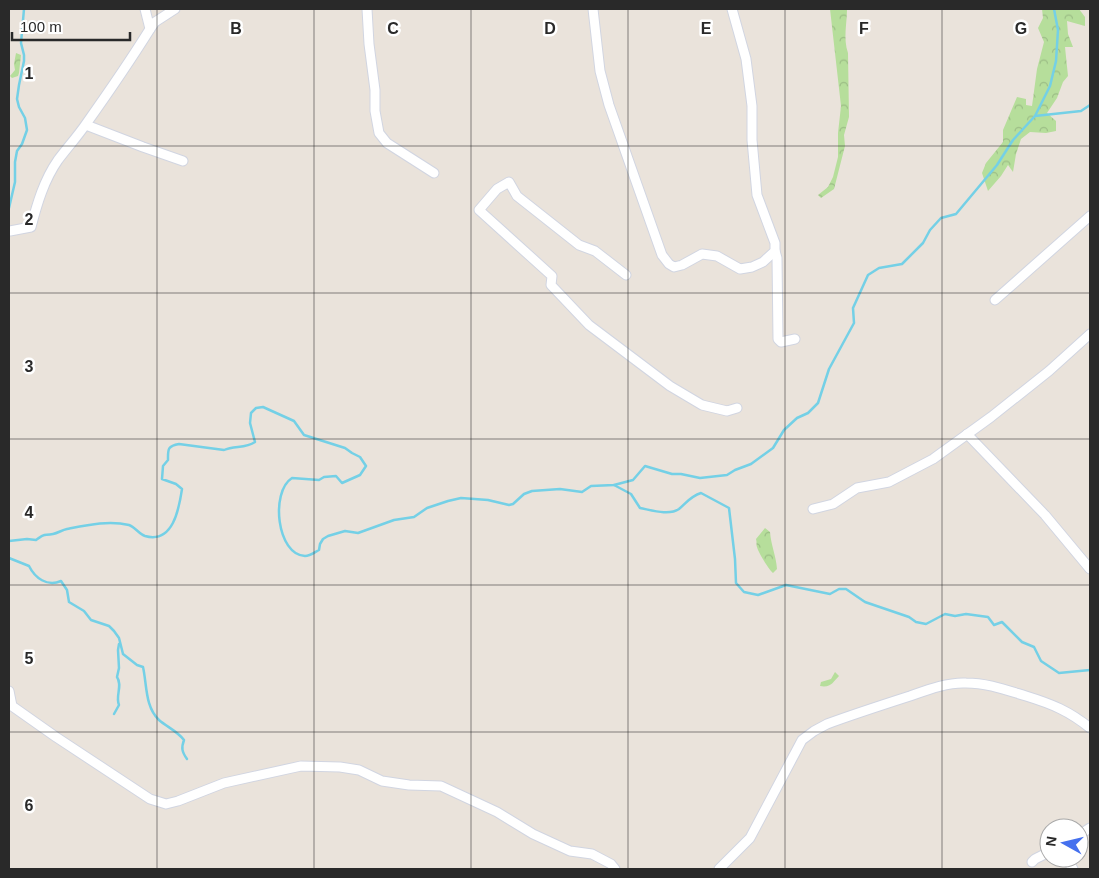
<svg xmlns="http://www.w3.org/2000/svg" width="1099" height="878" font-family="Arial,sans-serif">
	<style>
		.grass { fill: #b6de9b }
		.forest { fill: url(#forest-crowns) }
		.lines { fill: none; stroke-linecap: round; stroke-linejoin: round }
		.stream { stroke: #74d0e6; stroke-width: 2.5 }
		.minor-casing { stroke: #d1d5e1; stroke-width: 11 }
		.minor { stroke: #fff; stroke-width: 9 }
		.grid { fill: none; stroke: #292929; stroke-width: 1; stroke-opacity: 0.55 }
		.grid-label { font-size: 16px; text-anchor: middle; font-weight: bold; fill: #292929; stroke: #fff; stroke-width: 5; stroke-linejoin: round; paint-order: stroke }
	</style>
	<defs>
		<pattern id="forest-crowns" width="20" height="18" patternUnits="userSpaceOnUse" patternTransform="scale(1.25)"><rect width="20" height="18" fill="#b6de9b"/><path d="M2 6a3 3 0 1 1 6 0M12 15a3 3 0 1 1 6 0" fill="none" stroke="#9cbe86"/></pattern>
	</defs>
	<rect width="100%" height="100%" fill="#eae3db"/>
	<path class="grass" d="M835,672L839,676C833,682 831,688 820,686L821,682L831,679Z"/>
	<g class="forest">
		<path d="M830,9H847C847,24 843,38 848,53L849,117L844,135L845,146L834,189L821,198L818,195L828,187L833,177L838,157V133L841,106Z"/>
		<path d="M1042,9H1079L1085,17V26L1067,21L1068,34L1073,47H1065L1068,76L1063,82L1057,98L1047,113L1056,121V131L1046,133L1030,132L1021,139L1016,154L1013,172L1008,165L1001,176L988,191L982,173L986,163L1003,142V130L1017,97L1026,99V105L1032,106L1037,69L1044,42L1038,28L1043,18Z"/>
		<path d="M16,53L21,55L19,73L18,76L12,78L10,76L15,70L14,64Z"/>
		<path d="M765,528L770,532C771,545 776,556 777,569L773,573C769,570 758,552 757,547C756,545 757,542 756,539Z"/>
	</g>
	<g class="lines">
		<g class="stream">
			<path d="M1035,116L1081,111L1090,105"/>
			<path d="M9,208L15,182V162L17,151L22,144L27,130L25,118L19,107L17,99L19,85L24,61V55L21,43L24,9"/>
			<path d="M614,485L631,494L640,508C651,510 669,516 679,509C687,502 691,496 701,493L729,508L735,559L736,583L744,592L758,595L786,585L830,594L839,589H846L865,602L909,617L916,622L926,624L945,614L955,616L966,614L988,617L994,625L1002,622L1022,642L1034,647L1041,661L1059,673L1090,670"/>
			<path d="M9,541L27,539L36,540C46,533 43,536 53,534C58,533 62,530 67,529C87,525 109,520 129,525C135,527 139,534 145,536C173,544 179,509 182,489L176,484L162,479L163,466L168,460C168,450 167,446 179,444L224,450C234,445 245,449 255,442L250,423L251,413L256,408L263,407L294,421L304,435L345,448L352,453L360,457L366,466L360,475L342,483L336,476L324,477L319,480L292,478C270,492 277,555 305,556C310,556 315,552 319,550L320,544L323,539L328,536L345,531L358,533L394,520L414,517L427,508L448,501L461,498L488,500L509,505L513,504L524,494L532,491L560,489L582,492L591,486L614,485L633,480L645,466L672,474H681L700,478L727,475L735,470L751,464L773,448L784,430L797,418L808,413L818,403L829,369L854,323L853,308L868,275L879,268L902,264L923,243L930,230L941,218L956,214L997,165L1013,140L1035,116L1050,86L1056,61L1058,30L1054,9"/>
			<path d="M9,558L29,566C35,578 47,587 61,581L67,590L69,602L84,611L91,620L109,626L114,631L119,638L123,654L137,665L143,667C147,685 145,707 159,720C167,727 177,731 184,740C181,748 182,752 187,759"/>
			<path d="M114,714L119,705C115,696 123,686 117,677L119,668L118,650L119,644"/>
		</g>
		<defs>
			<g id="minor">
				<path d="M367,9L369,44L375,90V111L379,133L387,143L434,173"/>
				<path d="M593,9L600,71L609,105L662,255L669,264L674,267L682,265L702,254L717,256L740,269L752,267L763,262L775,251V243L757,195L752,140V106L746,59L732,9"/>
				<path d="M150,29L155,22L175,9"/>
				<path d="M86,125L143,147L183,161"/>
				<path d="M10,231L31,227C37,204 44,180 58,160C67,148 77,137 86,124C108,93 130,61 150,29L145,9"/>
				<path d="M775,251L777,258L778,339L781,342L795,339"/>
				<path d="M626,275L595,251L579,245L517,196L509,182L497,189L479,210L552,276L551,285L589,325L670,386L702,405L727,411L737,408"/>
				<path d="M995,300L1090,216"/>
				<path d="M967,434L1045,515L1090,569"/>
				<path d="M813,509L833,504L857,488L889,482L933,459L991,417L1049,371L1090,334"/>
				<path d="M9,691L12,706L56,737L150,799L166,804L178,801L224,783L301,766L340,767L359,770L382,781L409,785L441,786L497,812L533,834L570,851L592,854L611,864L615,869"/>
				<path d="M1079,835L1090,828"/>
				<path d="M1066,858L1073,869"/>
				<path d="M1032,862L1035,859L1049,852"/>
				<path d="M719,869L750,838L802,740L814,731L827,724C854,714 882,705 910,696C927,690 948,682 966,683C987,683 1006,690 1026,696C1052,704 1069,711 1090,728"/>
			</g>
		</defs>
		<use href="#minor" class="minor-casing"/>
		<use href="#minor" class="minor"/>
	</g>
	<path class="grid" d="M157,9V869M314,9V869M471,9V869M628,9V869M785,9V869M942,9V869M9,146H1090M9,293H1090M9,439H1090M9,585H1090M9,732H1090"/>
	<g class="grid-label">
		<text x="236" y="34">B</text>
		<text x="393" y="34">C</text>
		<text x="550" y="34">D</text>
		<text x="706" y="34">E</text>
		<text x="864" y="34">F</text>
		<text x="1021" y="34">G</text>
		<text x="29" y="79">1</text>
		<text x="29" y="225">2</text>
		<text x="29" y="372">3</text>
		<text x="29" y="518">4</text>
		<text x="29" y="664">5</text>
		<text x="29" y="811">6</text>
	</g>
	<rect width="1099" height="878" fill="none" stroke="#292929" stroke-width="20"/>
	<g transform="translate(1064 843) rotate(278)"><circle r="24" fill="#ffffff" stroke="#a9a9a9"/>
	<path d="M0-4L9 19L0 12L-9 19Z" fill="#4570ee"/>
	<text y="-8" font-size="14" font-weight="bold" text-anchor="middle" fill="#292929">N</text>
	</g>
	<path d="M12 32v8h118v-8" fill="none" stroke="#292929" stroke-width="2.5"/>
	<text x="20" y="32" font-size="15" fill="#292929" stroke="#ffffff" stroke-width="4" paint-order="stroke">100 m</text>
</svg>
